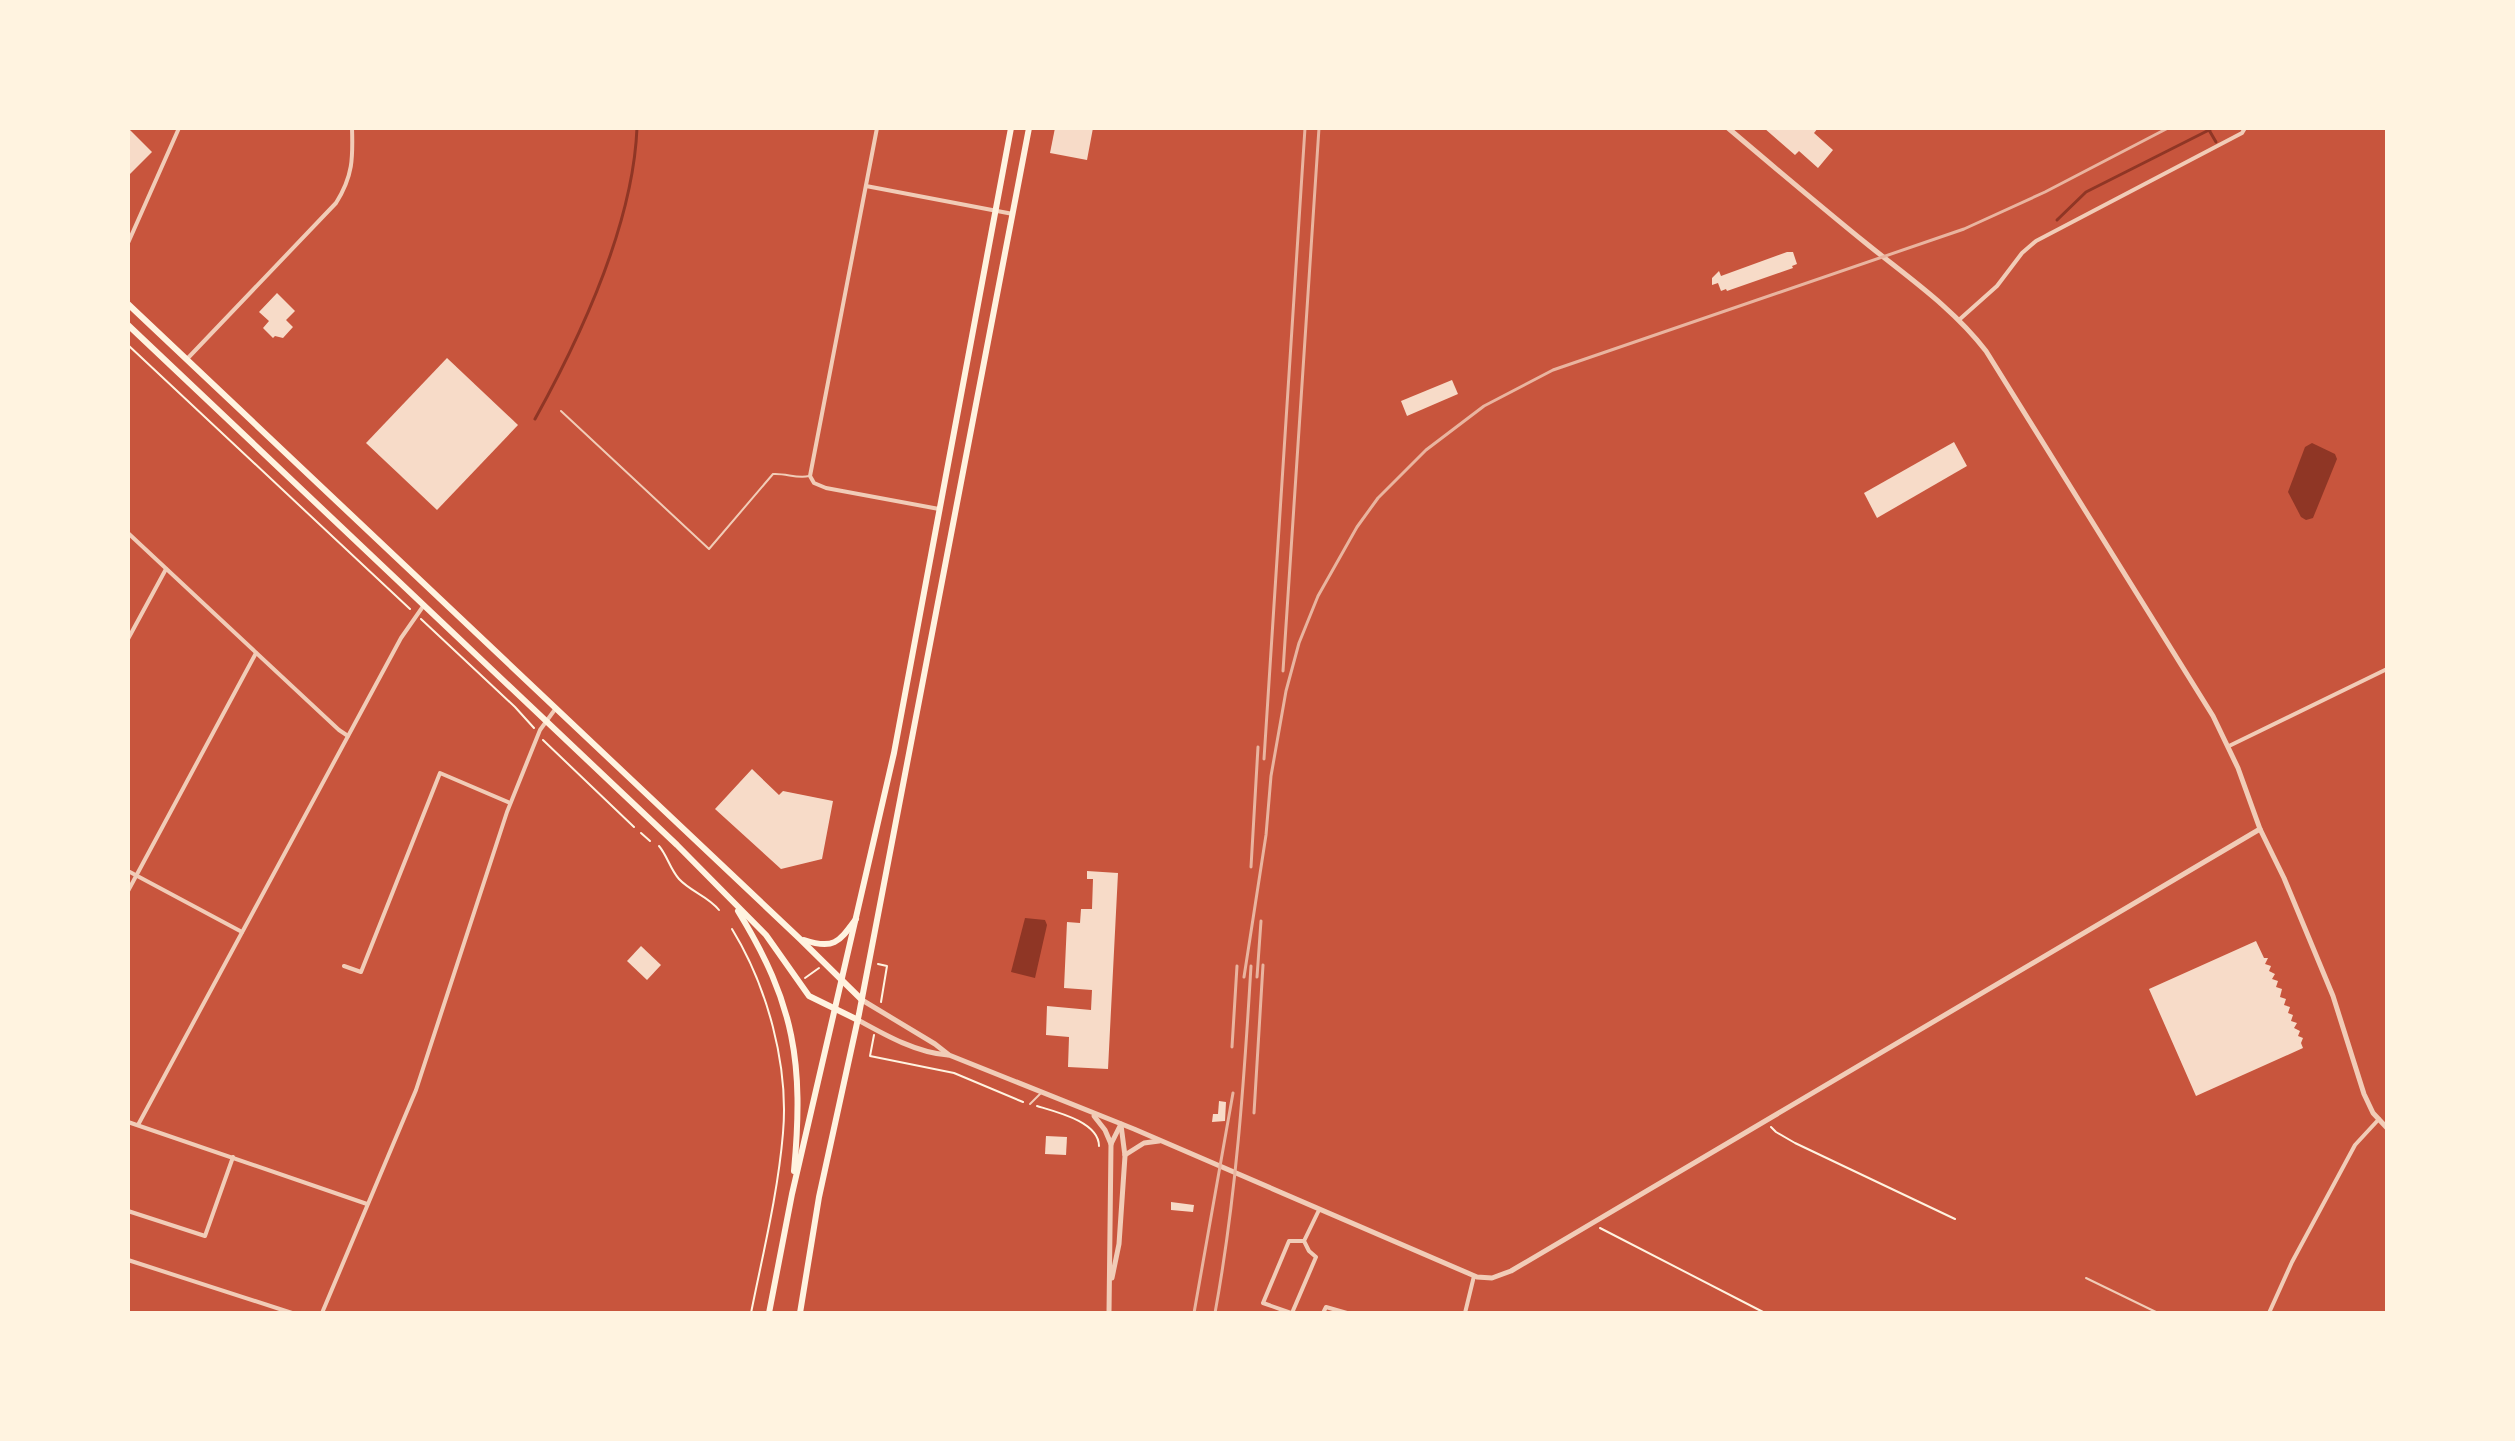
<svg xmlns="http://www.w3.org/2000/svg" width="2515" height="1441" font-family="Signika,sans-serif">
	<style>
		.water { fill: #8f3625 }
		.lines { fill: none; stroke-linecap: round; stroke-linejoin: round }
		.stream { stroke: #8f3625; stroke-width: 3 }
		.building { fill: #f7dbc8 }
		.path { stroke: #fff3e0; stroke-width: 2 }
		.service { stroke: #f1ccb7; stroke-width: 2 }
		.minor { stroke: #f1ccb7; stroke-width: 4 }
		.tertiary { stroke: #f1ccb7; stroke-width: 5 }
		.secondary { stroke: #fff3e0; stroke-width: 6 }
		.rail { stroke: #e9b49f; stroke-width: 3 }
	</style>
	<rect width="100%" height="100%" fill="#c8553d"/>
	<g class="water">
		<path d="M2312,443L2335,454L2337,459L2313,518L2306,520L2301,517L2288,492L2305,447Z"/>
		<path d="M1025,918L1045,920L1047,925L1035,978L1011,972Z"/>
	</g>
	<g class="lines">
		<g class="stream">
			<path d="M2213,128L2209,130L2216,142"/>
			<path d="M2057,220L2086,192L2209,130"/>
			<path d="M535,419C581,336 633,224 637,128"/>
		</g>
	</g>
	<g class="building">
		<path d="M128,128L152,152L128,176Z"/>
		<path d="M1055,128H1093L1087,160L1050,153Z"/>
		<path d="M1764,128H1818L1814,133L1833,150L1818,168L1799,151L1795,155Z"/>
		<path d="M1787,252H1793L1797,264L1792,266L1793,268L1727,291L1726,289L1721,291L1718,283L1712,285V278L1719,271L1721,276Z"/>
		<path d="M277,293L295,311L286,320L293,327L283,338L275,336L273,338L263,328L269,321L259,312Z"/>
		<path d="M447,358L518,425L437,510L366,443Z"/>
		<path d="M1452,380L1458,394L1407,416L1401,401Z"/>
		<path d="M1954,442L1967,466L1877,518L1864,493Z"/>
		<path d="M752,769L779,795L783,791L833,801L822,859L781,869L715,809Z"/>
		<path d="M1087,871L1118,873L1108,1069L1068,1067L1069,1037L1046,1035L1047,1006L1091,1010L1092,990L1064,988L1067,922L1080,923L1081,909H1092L1093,879H1087Z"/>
		<path d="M2256,941L2264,958H2268L2265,964L2271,966L2269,971L2275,974L2272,979L2278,981L2276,987L2282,989L2280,997L2286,999L2284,1005L2290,1007L2288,1013L2293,1015L2291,1021L2297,1023L2294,1028L2300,1031L2298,1036L2303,1038L2301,1043L2303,1048L2196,1096L2149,989Z"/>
		<path d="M641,946L661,965L647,980L627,961Z"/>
		<path d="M1219,1101L1226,1102L1225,1121L1212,1122L1213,1114H1218Z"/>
		<path d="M1046,1136L1067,1137L1066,1155L1045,1154Z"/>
		<path d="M1171,1202L1194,1205L1193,1212L1171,1210Z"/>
	</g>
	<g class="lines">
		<g class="path">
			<path d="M128,345L410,609"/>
			<path d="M421,619L515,707L534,728"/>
			<path d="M543,740L634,827"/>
			<path d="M641,833L650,841"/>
			<path d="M659,846C667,855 670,869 679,879C691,892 708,896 719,910"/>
			<path d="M732,929C767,986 789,1065 783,1133C778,1193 763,1253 751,1313"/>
			<path d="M878,964L887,966L881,1002"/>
			<path d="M805,978L819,968"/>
			<path d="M874,1035L870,1056L954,1073L1023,1102"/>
			<path d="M1037,1106C1057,1112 1099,1122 1099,1146"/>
			<path d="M1771,1127L1776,1132L1795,1143L1955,1219"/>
			<path d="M1600,1228L1765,1313"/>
		</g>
		<g class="service">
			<path d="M561,411L709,549L773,474C786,473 797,479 809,476"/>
			<path d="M1030,1104L1042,1092"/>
			<path d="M2086,1278L2158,1313"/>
		</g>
		<g class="minor">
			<path d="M877,128L810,476L814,483L826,488L939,509"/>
			<path d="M866,186L1013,214"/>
			<path d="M128,243L179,128"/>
			<path d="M1960,319L1997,286L2022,253L2036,241L2242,133L2245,128"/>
			<path d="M187,359L336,203C353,176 353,158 352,128"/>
			<path d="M128,533L339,730L348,736"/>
			<path d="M128,639L166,569"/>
			<path d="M2229,746L2387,669"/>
			<path d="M128,871L242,932"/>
			<path d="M128,891L256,653"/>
			<path d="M344,966L361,972L440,773L510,803"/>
			<path d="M128,1122L367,1204"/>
			<path d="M138,1125L401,638L424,605"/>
			<path d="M128,1211L205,1236L233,1157"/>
			<path d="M128,1260L292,1313"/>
			<path d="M322,1313L416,1090L507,812L540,730L556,708"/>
			<path d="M1291,1313L1263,1303L1289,1241H1304"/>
			<path d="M1292,1313L1316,1257L1309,1251L1304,1241L1319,1210"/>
			<path d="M1323,1313L1326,1307L1347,1313"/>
			<path d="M1465,1313L1474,1276"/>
			<path d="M2269,1313L2292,1262L2355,1145L2379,1119"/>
		</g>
		<g class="tertiary">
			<path d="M1728,128C1774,167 1820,206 1867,244C1909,278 1953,308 1986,351L2213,716L2238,768L2260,829L2284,878L2333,996L2364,1094L2373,1113L2387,1128"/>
			<path d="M862,1000L935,1044L949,1055L1134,1129L1477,1277L1492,1278L1511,1271L2260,829"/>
			<path d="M858,1020C885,1035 917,1053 948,1055"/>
			<path d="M1094,1116L1105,1130L1111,1144"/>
			<path d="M1125,1155L1144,1143L1159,1141"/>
			<path d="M1112,1278L1119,1244L1125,1156L1121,1125"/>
			<path d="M1109,1313L1111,1144L1121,1124"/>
		</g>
		<g class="secondary">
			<path d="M128,304L800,939L862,1000"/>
			<path d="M128,325L677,845L766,935L809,996L858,1020"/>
			<path d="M738,911C795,1004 804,1063 794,1171"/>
			<path d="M804,940C834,950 839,942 856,919"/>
			<path d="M769,1313L792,1194L894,753L1011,128"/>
			<path d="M800,1313L819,1197L859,1014L1029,128"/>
		</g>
		<g class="rail">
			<path d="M1283,671L1319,128"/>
			<path d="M1264,759L1305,128"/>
			<path d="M1251,867L1258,747"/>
			<path d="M1244,977L1266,835L1271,776L1286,691L1299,643L1318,596L1357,527L1378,498L1426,450L1484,406L1553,370L1964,229L2045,192L2168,128"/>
			<path d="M1257,977L1261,921"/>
			<path d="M1232,1047L1237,966"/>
			<path d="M1254,1113L1263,965"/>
			<path d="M1194,1313L1233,1093"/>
			<path d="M1215,1313C1236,1198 1244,1083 1251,966"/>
		</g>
	</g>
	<rect width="2515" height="1441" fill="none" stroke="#fff3e0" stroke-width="260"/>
</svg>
